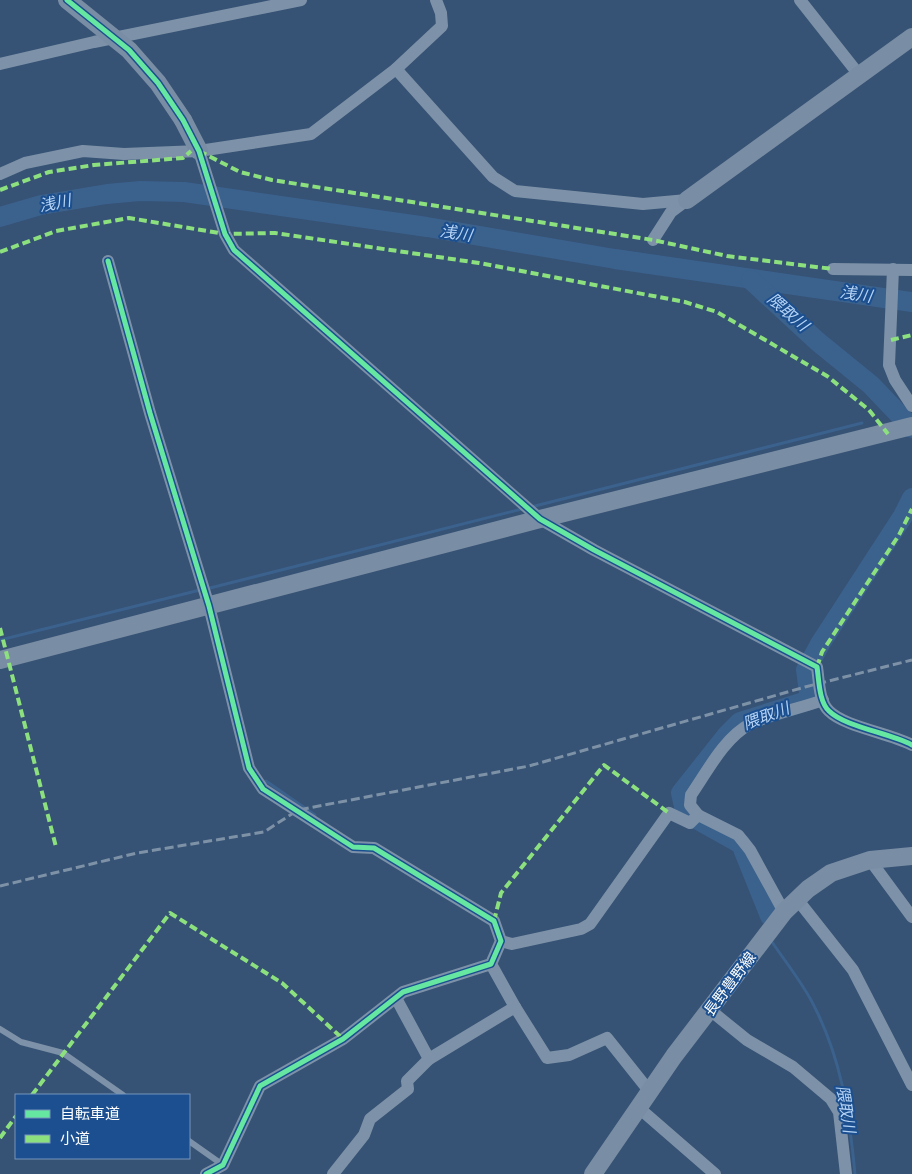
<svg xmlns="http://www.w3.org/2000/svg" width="912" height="1174" font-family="Jost,'Noto Sans JP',sans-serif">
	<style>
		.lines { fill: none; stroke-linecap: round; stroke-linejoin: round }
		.stream { stroke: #3b618d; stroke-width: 3 }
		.river { stroke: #3b618d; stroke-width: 20 }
		.lane { stroke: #7d92a8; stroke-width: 6 }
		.street { stroke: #7d92a8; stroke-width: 12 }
		.secondary { stroke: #798da4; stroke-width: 18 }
		.rail { stroke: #7e92a7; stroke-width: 3; stroke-dasharray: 9 4; stroke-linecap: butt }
		.secondary-bridge { stroke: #798da4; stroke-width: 18 }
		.quiet { stroke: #8de07e; stroke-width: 4; stroke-dasharray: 8 4; stroke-linecap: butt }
		.cycleway-casing { stroke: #1b4f8f; stroke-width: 8 }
		.cycleway { stroke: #66e7a1; stroke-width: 5 }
		.labels { text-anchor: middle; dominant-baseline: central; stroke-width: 4; stroke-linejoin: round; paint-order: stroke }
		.street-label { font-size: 15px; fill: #fff; stroke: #1b4f8f }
		.water-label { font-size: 16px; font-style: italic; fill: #b5d3f5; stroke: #1b4f8f }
	</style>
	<rect width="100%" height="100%" fill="#365274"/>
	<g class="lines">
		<g class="stream">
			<path d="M531,507L862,423"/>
			<path d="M206,589L522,509"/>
			<path d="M0,640L200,590"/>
			<path d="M266,781L315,815"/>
			<path d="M772,942C785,961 800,980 811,1000C841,1056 849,1111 855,1174"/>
		</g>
		<g class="river">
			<path d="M0,217L41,205L107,194L140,191L184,192L427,227L615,259L912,302"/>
			<path d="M751,280L817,341L871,385L912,428"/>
			<path d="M770,916L741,844L689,815L684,807L681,793L727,735L740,722L810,700L806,670L820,644L903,516L912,498"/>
		</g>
		<g class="lane">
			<path d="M0,1029L21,1042L63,1053L123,1095"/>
			<path d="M189,1141L223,1165"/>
		</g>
		<g class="street">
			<path d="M800,0L860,76"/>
			<path d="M0,64L94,42L301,0"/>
			<path d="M396,69L493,177L515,191L643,204L687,200"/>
			<path d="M199,151L225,234L234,250L540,519L594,550L817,667C819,680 819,702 829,711C845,727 890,733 912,745"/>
			<path d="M0,174L25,163L83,151L124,154L199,151L311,134L396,69L442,26L441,13L436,0"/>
			<path d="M653,240L671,212L687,200"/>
			<path d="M108,261L150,413L209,606L249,768L263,789L353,847L374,848L494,921L501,941L491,964L403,992L343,1039L260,1086L223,1165L206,1174"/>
			<path d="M833,269L912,270"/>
			<path d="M893,269L889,365L895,380L912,406"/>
			<path d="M698,815L738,835L750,850L784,912"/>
			<path d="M870,860L912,917"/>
			<path d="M797,899L853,970L912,1085"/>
			<path d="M501,941L512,944L581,929L590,924L669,813L690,823L698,815L690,805L691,795C707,772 724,738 750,724C773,713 799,709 823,700"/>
			<path d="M515,1007L547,1058L569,1055L607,1038L650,1092"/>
			<path d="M710,1010L747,1040L793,1067L831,1099L839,1112L846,1174"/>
			<path d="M429,1059L515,1007L491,964"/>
			<path d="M639,1108L715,1174"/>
			<path d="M333,1174L364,1135L370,1119L408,1089L407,1081L429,1059L396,998"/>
		</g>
		<g class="secondary">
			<path d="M183,120L199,151"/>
			<path d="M687,200L912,37"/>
			<path d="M0,660L540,519L912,426"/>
			<path d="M593,1174L674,1056L784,912L808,889L831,873L870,860L912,856"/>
		</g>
		<path class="rail" d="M0,886L137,853L264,832L298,810L529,766L805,687L912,660"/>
		<path class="secondary-bridge" d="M67,0L129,50L158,83L183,120"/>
		<g class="quiet">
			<path d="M199,151L240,172L272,180L653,240L727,256L833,269"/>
			<path d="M0,190L49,172L94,165L183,158L191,151"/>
			<path d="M0,252L56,231L129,218L225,234L275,233L479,263L685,302L717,312L827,376L869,410L888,434"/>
			<path d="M891,340L912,335"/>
			<path d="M0,628L56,847"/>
			<path d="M817,667L822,652L899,535L912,509"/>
			<path d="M494,921L501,893L604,765L669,813"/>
			<path d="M32,1095L170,913L282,983L343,1039"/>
			<path d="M0,1138L16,1116"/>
		</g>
		<defs>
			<g id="cycleway">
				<path d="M67,0L129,50L158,83L183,120L199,151L225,234L234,250L540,519L594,550L817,667C819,680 819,702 829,711C845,727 890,733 912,745"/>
				<path d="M108,261L150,413L209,606L249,768L263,789L353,847L374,848L494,921L501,941L491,964L403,992L343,1039L260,1086L223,1165L206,1174"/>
			</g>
		</defs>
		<use href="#cycleway" class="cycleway-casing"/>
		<use href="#cycleway" class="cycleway"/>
	</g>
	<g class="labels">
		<g class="street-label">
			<text transform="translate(730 984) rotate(-53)">長野豊野線</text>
		</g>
		<g class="water-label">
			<text transform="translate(55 203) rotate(-11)">浅川</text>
			<text transform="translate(456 233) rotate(9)">浅川</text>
			<text transform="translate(856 294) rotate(9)">浅川</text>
			<text transform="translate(788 312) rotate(41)">隈取川</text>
			<text transform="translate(766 716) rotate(-21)">隈取川</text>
			<text transform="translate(846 1109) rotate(81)">隈取川</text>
		</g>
	</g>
	<rect x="15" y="1094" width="175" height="65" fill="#1b4f8f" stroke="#7695bc"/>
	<rect x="25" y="1110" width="25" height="8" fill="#66e7a1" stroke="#7695bc"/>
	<text x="60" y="1119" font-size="15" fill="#ffffff">自転車道</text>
	<rect x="25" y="1135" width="25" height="8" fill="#8de07e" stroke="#7695bc"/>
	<text x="60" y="1144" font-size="15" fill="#ffffff">小道</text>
</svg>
